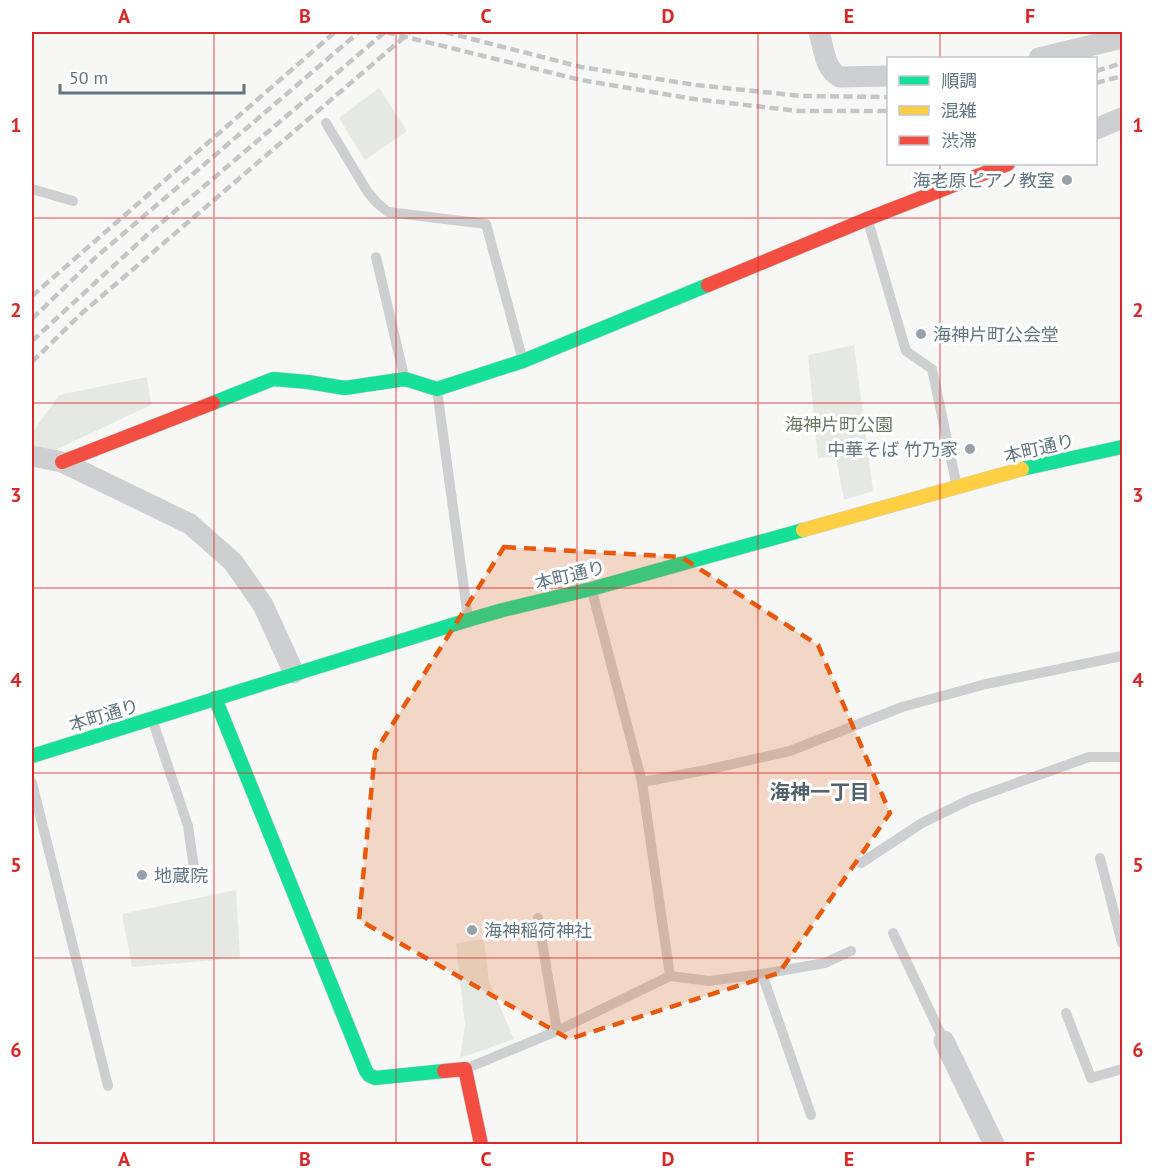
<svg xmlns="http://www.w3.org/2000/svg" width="1154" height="1176" font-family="'PT Sans','Noto Sans JP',sans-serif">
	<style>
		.green { fill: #e6e9e3 }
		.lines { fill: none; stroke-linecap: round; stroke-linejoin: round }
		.fast-casing { stroke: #d3d4d4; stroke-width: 15 }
		.slow-casing { stroke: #d3d4d4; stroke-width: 15 }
		.jam-casing { stroke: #d3d4d4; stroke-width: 15 }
		.lane { stroke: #cdcfd0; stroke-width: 10 }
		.street { stroke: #cdcfd0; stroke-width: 21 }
		.fast { stroke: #16e098; stroke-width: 14 }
		.slow { stroke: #ffcf43; stroke-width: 14 }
		.jam { stroke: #f24e42; stroke-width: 14 }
		.rail { stroke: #c3c5c6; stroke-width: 4.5; stroke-dasharray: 9 4.5; stroke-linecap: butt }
		.marked { fill: #e8590c; fill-opacity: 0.2; stroke: #e8590c; stroke-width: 4.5; stroke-dasharray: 12 8; stroke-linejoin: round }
		.grid { fill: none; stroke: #d62828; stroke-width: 1.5; stroke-opacity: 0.55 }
		.poi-dot { fill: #96a2ab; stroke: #fff; stroke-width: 2 }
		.labels { text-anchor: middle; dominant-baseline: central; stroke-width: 6; stroke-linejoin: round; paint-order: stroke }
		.poi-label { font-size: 18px; fill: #617582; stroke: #fff; text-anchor: start }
		.park-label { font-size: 18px; fill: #667a60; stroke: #fff }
		.street-label { font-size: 18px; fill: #617582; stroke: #fff }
		.neighbourhood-label { font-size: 20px; font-weight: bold; fill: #53636d; stroke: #fff }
		.neatline { fill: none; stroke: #d62828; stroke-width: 2 }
		.grid-label { font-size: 20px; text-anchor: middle; font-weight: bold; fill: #d62828 }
	</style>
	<rect width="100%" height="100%" fill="#f7f7f6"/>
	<g class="green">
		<path d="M379,88L407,131L365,160L339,118Z"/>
		<path d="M854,345L873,491L844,500L836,457L818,458L808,355Z"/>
		<path d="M147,377L151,405L51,452L32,447V433L59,395Z"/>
		<path d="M236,890L240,958L132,967L122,914Z"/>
		<path d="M484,939L489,981L514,1039L460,1058L465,1025L456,943Z"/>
	</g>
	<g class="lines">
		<defs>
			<g id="fast">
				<path d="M213,403L273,379L308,382L345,388L405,379L437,389L523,361L708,285"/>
				<path d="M1022,469L1122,447"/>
				<path d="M215,698L366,1071L369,1075L375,1078L444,1071"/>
				<path d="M32,756L468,620L503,610L591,589L803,530"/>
			</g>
			<path id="slow" d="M803,530L1022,469"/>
			<g id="jam">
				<path d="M708,285L867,219L1008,164"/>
				<path d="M62,462L213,403"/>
				<path d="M444,1071L465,1069L481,1144"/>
			</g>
		</defs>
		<use href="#fast" class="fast-casing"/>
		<use href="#slow" class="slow-casing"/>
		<use href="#jam" class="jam-casing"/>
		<g class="lane">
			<path d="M326,123L367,191L377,203L388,212L486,224L523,361"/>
			<path d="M32,189L73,201"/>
			<path d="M868,221L906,351L932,369L957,487"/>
			<path d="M376,257L404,376"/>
			<path d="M437,390L468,618"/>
			<path d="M592,591L642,782L670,976"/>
			<path d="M152,719L188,826L194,868"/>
			<path d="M642,782L706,770L790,751L902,707L986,684L1122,656"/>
			<path d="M32,783L108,1086"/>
			<path d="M1100,858L1122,943"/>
			<path d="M861,863L922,823L969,800L1089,757H1122"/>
			<path d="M538,918L557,1031"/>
			<path d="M893,933L944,1041"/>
			<path d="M762,974L811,1115"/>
			<path d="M1066,1013L1091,1078L1122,1069"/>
			<path d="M465,1069L557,1031L670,976L709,981L762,974L825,963L851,951"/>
		</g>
		<g class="street">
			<path d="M819,32C824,48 824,69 840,77L888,76"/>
			<path d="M1039,58L1122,38"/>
			<path d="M1096,129L1122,118"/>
			<path d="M32,456L62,462L190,524L233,562L263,605L294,673"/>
			<path d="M944,1041L994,1144"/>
		</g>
		<use href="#fast" class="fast"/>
		<use href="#slow" class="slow"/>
		<use href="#jam" class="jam"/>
		<g class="rail">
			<path d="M386,32L581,80L694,99L798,111H888"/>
			<path d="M445,32L581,67L696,85L802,96L888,97"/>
			<path d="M1096,71L1122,63"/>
			<path d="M1096,83L1122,76"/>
			<path d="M32,296L335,32"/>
			<path d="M32,319L96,257L359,32"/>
			<path d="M32,341L147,235L385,32"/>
			<path d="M32,362L82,313L409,33"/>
		</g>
	</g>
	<path class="marked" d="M504,547L681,557L818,645L890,813L779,973L569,1039L359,920L375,752Z"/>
	<path class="grid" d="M214,32V1144M396,32V1144M577,32V1144M758,32V1144M940,32V58M940,164V1144M32,218H1122M32,403H1122M32,588H1122M32,773H1122M32,958H1122"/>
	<g class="poi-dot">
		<circle cx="1067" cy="180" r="6"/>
		<circle cx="921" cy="334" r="6"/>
		<circle cx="970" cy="449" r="6"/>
		<circle cx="142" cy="875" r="6"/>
		<circle cx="472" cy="930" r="6"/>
	</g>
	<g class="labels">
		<g class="poi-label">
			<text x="1055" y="180" text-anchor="end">海老原ピアノ教室</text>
			<text x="933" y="334">海神片町公会堂</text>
			<text x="958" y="449" text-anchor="end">中華そば 竹乃家</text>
			<text x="154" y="875">地蔵院</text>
			<text x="484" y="930">海神稲荷神社</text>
		</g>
		<g class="park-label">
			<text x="839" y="424">海神片町公園</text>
		</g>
		<g class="street-label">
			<text transform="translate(1039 448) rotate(-13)">本町通り</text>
			<text transform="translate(570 575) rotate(-14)">本町通り</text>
			<text transform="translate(104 715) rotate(-17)">本町通り</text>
		</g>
		<g class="neighbourhood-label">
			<text x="820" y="792">海神一丁目</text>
		</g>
	</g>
	<rect width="1154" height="1176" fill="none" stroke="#ffffff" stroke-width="66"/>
	<rect x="887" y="57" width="210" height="108" fill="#ffffff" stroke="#c0c8cd" stroke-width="1.5"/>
	<rect x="899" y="76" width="30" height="9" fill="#16e098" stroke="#c0c8cd" stroke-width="1.5"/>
	<text x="941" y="87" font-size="18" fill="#617582">順調</text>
	<rect x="899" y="106" width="30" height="9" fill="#ffcf43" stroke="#c0c8cd" stroke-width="1.5"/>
	<text x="941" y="117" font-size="18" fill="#617582">混雑</text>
	<rect x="899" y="136" width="30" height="9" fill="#f24e42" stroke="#c0c8cd" stroke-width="1.5"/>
	<text x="941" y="147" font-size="18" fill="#617582">渋滞</text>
	<path d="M60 84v9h184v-9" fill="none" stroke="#617582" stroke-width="3"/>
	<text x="69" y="84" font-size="18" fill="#617582" stroke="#ffffff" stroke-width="4.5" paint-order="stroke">50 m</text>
	<rect x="33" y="33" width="1088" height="1110" class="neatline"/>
	<g class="grid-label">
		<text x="124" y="23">A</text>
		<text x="305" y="23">B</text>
		<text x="486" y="23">C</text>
		<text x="668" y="23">D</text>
		<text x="849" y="23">E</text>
		<text x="1030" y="23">F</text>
		<text x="16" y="132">1</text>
		<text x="1138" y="132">1</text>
		<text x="16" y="317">2</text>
		<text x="1138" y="317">2</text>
		<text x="16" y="502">3</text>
		<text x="1138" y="502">3</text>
		<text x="16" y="687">4</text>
		<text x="1138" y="687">4</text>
		<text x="16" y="872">5</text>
		<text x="1138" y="872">5</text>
		<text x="16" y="1057">6</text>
		<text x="1138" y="1057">6</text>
		<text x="124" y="1166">A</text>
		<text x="305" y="1166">B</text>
		<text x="486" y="1166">C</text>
		<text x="668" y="1166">D</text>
		<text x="849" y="1166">E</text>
		<text x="1030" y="1166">F</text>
	</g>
</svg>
